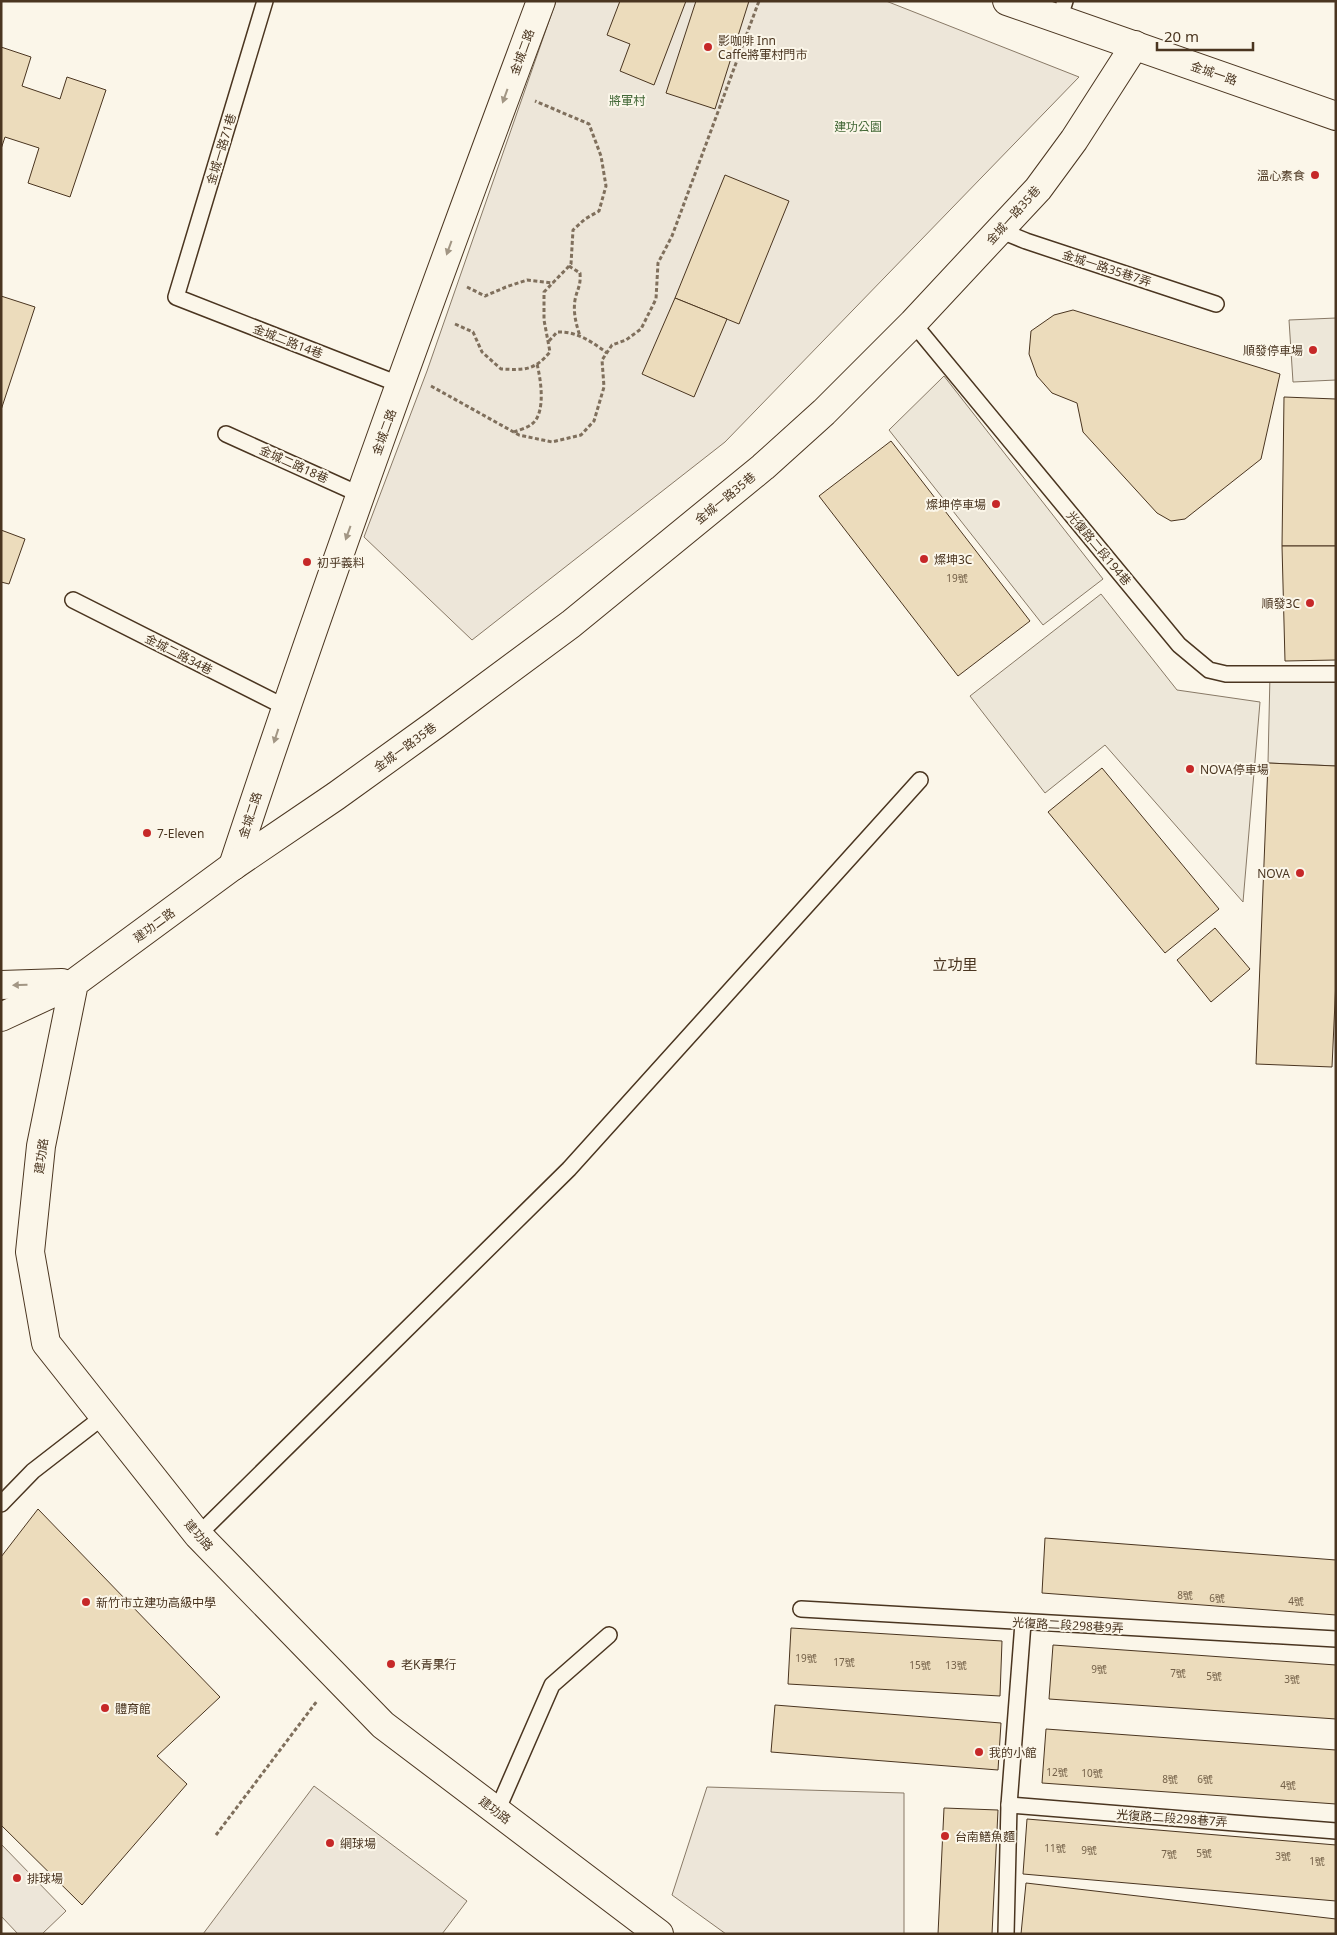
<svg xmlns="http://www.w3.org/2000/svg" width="1337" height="1935" font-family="'Noto Sans','Noto Sans TC',sans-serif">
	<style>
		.green { fill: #ede6d9; stroke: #887966 }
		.parking { fill: #ede7d9; stroke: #887966 }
		.building { fill: #ecdcbc; stroke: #4a3520 }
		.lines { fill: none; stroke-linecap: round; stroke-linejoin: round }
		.lane-casing { stroke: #4a3520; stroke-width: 18 }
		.street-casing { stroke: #4a3520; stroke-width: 30 }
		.secondary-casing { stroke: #4a3520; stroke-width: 30 }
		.path { stroke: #7f6f5c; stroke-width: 3; stroke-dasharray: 4 2.5; stroke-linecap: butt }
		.lane { stroke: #fbf6e9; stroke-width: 15 }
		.street { stroke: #fbf6e9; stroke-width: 28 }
		.secondary { stroke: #fbf6e9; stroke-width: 28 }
		.oneway { fill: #a29684 }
		.poi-dot { fill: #c62828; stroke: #fbf6e9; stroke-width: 2 }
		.labels { text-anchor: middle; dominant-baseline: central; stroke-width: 4; stroke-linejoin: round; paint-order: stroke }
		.number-label { font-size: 10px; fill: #725f47 }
		.poi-label { font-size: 12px; fill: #4a3520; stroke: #fbf6e9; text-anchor: start }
		.street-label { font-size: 12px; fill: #4a3520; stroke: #fbf6e9 }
		.park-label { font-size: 12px; fill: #436837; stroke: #fbf6e9 }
		.quarter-label { font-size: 15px; fill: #4a3520; stroke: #fbf6e9 }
	</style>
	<rect width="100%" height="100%" fill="#fbf6e9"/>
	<g class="green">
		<path d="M556,1H886L1079,77L725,442L472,640L364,537L427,371Z"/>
		<path d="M314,1786L467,1901L442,1934H203Z"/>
		<path d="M707,1787L904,1793V1934H726L672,1895Z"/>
		<path d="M1,1844L66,1911L42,1934H18L1,1916Z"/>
	</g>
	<g class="parking">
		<path d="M1336,318V380L1293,382L1289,320Z"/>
		<path d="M944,376L1103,579L1043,625L889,430Z"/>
		<path d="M1101,594L1177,690L1260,702L1243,902L1105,745L1045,793L970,696Z"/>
		<path d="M1270,674H1336V766L1268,763Z"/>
	</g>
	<g class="building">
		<path d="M620,1H686L654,85L620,71L630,44L607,35Z"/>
		<path d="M696,1H749L715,109L666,93Z"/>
		<path d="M1,47L31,57L22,86L60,99L67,77L106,90L70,197L28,183L39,148L5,137L1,149Z"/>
		<path d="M725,175L789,201L739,324L675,298Z"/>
		<path d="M1,296L35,307L1,410Z"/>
		<path d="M675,298L727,319L694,397L642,374Z"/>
		<path d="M1073,310L1280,374L1261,459L1185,519L1171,521L1157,513L1083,432L1077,403L1052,393L1037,376L1029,354L1031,331L1054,315Z"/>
		<path d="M1284,397L1336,399V546H1282Z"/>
		<path d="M891,441L1030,621L958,676L819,496Z"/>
		<path d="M1,530L25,539L9,584L1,582Z"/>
		<path d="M1282,546H1336V660L1285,661Z"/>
		<path d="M1268,763L1336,766V980L1332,1067L1256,1064Z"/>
		<path d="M1102,768L1219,909L1165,953L1048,812Z"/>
		<path d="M1215,928L1250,969L1211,1002L1177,960Z"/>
		<path d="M38,1509L220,1697L157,1756L187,1784L82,1905L1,1825V1557Z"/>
		<path d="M1045,1538L1336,1560V1615L1042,1593Z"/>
		<path d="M791,1628L1002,1641L1000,1696L788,1684Z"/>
		<path d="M1053,1645L1336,1665V1719L1049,1699Z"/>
		<path d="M775,1705L1001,1723L998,1770L771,1752Z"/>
		<path d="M1046,1729L1336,1750V1804L1042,1783Z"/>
		<path d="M944,1808L998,1810L992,1934H938Z"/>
		<path d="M1027,1819L1336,1845V1901L1023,1874Z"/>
		<path d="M1026,1883L1336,1919V1934H1021Z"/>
	</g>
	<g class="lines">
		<defs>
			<g id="lane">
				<path d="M265,1L176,297L401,385"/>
				<path d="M1059,20L1065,1"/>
				<path d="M999,230L1026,241L1216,304"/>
				<path d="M913,323L1179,645L1209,670L1226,674H1336"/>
				<path d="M226,434L361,495"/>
				<path d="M73,600L285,707"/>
				<path d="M1,1504L33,1471L104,1416"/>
				<path d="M198,1535L569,1169L920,780"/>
				<path d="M801,1609L1336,1639"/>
				<path d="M1009,1805L1336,1831"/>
				<path d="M497,1811L552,1685L609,1635"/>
				<path d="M1006,1934L1009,1805L1023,1623"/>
			</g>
			<g id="street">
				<path d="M233,866C329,575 434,288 541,1"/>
				<path d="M1,985L62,983"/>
				<path d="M1,1017L74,983"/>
			</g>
			<g id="secondary">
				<path d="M1007,1L1336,116"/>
				<path d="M659,1934L383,1725L198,1535L46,1343L30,1252L41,1146L74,983L233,866L336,796L436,724L571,624L763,467L824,412L913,323L1038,189L1074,140L1135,45"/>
			</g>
		</defs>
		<use href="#lane" class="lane-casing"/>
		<use href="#street" class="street-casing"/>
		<use href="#secondary" class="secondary-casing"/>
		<g class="path">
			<path d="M569,266L580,273C581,287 577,289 575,300C573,312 576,324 580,336"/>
			<path d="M467,287L485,296L506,287L527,280L553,283"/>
			<path d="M455,324L473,332L482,352L501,369C524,370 534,371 550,352L544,320V292L571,264L573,230L585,219L599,211L606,186L601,156L589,124L535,101"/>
			<path d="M549,341L557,332C577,331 592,342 607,353"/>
			<path d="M431,386L519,435L552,442L581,435L594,421L604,387L602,360L612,345L626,340L641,329L656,299L658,263L672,236L759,1"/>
			<path d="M514,432C519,430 527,428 532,424C546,413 541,380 537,364"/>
			<path d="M216,1835L317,1701"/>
		</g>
		<use href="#lane" class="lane"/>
		<use href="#street" class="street"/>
		<use href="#secondary" class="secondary"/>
	</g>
	<defs><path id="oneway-solid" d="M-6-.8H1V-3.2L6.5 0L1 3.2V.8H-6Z" transform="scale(1.25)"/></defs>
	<g class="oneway">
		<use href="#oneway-solid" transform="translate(505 96) rotate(110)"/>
		<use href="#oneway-solid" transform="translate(449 248) rotate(110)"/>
		<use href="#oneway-solid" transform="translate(348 533) rotate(110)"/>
		<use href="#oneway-solid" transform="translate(276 736) rotate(108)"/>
		<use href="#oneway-solid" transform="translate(20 985) rotate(178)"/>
	</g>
	<g class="poi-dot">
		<circle cx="708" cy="47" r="5"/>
		<circle cx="1315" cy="175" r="5"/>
		<circle cx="1313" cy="350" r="5"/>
		<circle cx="996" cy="504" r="5"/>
		<circle cx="924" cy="559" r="5"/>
		<circle cx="307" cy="562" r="5"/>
		<circle cx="1310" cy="603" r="5"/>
		<circle cx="1190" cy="769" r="5"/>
		<circle cx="147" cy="833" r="5"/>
		<circle cx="1300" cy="873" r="5"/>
		<circle cx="86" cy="1602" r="5"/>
		<circle cx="391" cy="1664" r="5"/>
		<circle cx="105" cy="1708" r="5"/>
		<circle cx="979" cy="1752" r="5"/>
		<circle cx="945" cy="1836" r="5"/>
		<circle cx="330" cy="1843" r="5"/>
		<circle cx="17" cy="1878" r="5"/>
	</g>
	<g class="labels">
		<g class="number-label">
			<text x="957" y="578">19號</text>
			<text x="1185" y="1595">8號</text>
			<text x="1217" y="1598">6號</text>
			<text x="1296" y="1601">4號</text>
			<text x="806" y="1658">19號</text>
			<text x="844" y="1662">17號</text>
			<text x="920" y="1665">15號</text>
			<text x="956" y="1665">13號</text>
			<text x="1099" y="1669">9號</text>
			<text x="1178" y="1673">7號</text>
			<text x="1214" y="1676">5號</text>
			<text x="1292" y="1679">3號</text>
			<text x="1057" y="1772">12號</text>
			<text x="1092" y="1773">10號</text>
			<text x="1170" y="1779">8號</text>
			<text x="1205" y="1779">6號</text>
			<text x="1288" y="1785">4號</text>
			<text x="1055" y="1848">11號</text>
			<text x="1089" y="1850">9號</text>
			<text x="1204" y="1853">5號</text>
			<text x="1169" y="1854">7號</text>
			<text x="1283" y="1856">3號</text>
			<text x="1317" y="1861">1號</text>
		</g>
		<g class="poi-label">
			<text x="718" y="40">影咖啡 Inn<tspan x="718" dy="14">Caffe將軍村門市</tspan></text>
			<text x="1305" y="175" text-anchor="end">溫心素食</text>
			<text x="1303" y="350" text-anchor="end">順發停車場</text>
			<text x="986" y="504" text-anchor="end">燦坤停車場</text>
			<text x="934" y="559">燦坤3C</text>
			<text x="317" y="562">初乎義料</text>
			<text x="1300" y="603" text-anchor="end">順發3C</text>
			<text x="1200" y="769">NOVA停車場</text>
			<text x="157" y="833">7-Eleven</text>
			<text x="1290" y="873" text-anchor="end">NOVA</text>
			<text x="96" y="1602">新竹市立建功高級中學</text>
			<text x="401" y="1664">老K青果行</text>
			<text x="115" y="1708">體育館</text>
			<text x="989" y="1752">我的小館</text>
			<text x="955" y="1836">台南鱔魚麵</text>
			<text x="340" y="1843">網球場</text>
			<text x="27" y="1878">排球場</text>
		</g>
		<g class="street-label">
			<text transform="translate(522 52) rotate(-70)">金城二路</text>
			<text transform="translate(1214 73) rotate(19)">金城一路</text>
			<text transform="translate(221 149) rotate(-73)">金城一路71巷</text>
			<text transform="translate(1013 215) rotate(-48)">金城一路35巷</text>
			<text transform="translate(1107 268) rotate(18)">金城一路35巷7弄</text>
			<text transform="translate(288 341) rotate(21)">金城二路14巷</text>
			<text transform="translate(384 432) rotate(-70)">金城二路</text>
			<text transform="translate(294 464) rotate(24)">金城二路18巷</text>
			<text transform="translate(725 498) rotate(-39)">金城一路35巷</text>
			<text transform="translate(1099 548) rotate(50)">光復路二段194巷</text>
			<text transform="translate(179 654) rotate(27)">金城二路34巷</text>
			<text transform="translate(405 747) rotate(-36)">金城一路35巷</text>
			<text transform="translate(250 815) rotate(-72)">金城二路</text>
			<text transform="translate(154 925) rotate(-36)">建功二路</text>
			<text transform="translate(41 1156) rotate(-82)">建功路</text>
			<text transform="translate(199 1535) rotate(49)">建功路</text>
			<text transform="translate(1068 1625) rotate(3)">光復路二段298巷9弄</text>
			<text transform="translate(495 1810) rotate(37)">建功路</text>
			<text transform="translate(1172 1818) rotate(4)">光復路二段298巷7弄</text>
		</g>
		<g class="park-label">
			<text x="627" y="100">將軍村</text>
			<text x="858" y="126">建功公園</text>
		</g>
		<g class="quarter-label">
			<text x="955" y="964">立功里</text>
		</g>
	</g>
	<rect width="1337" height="1935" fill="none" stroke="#4a3520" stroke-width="5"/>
	<path d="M1157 42v8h96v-8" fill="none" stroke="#4a3520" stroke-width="2.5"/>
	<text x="1164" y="42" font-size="15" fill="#4a3520" stroke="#fbf6e9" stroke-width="4" paint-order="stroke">20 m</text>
</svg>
